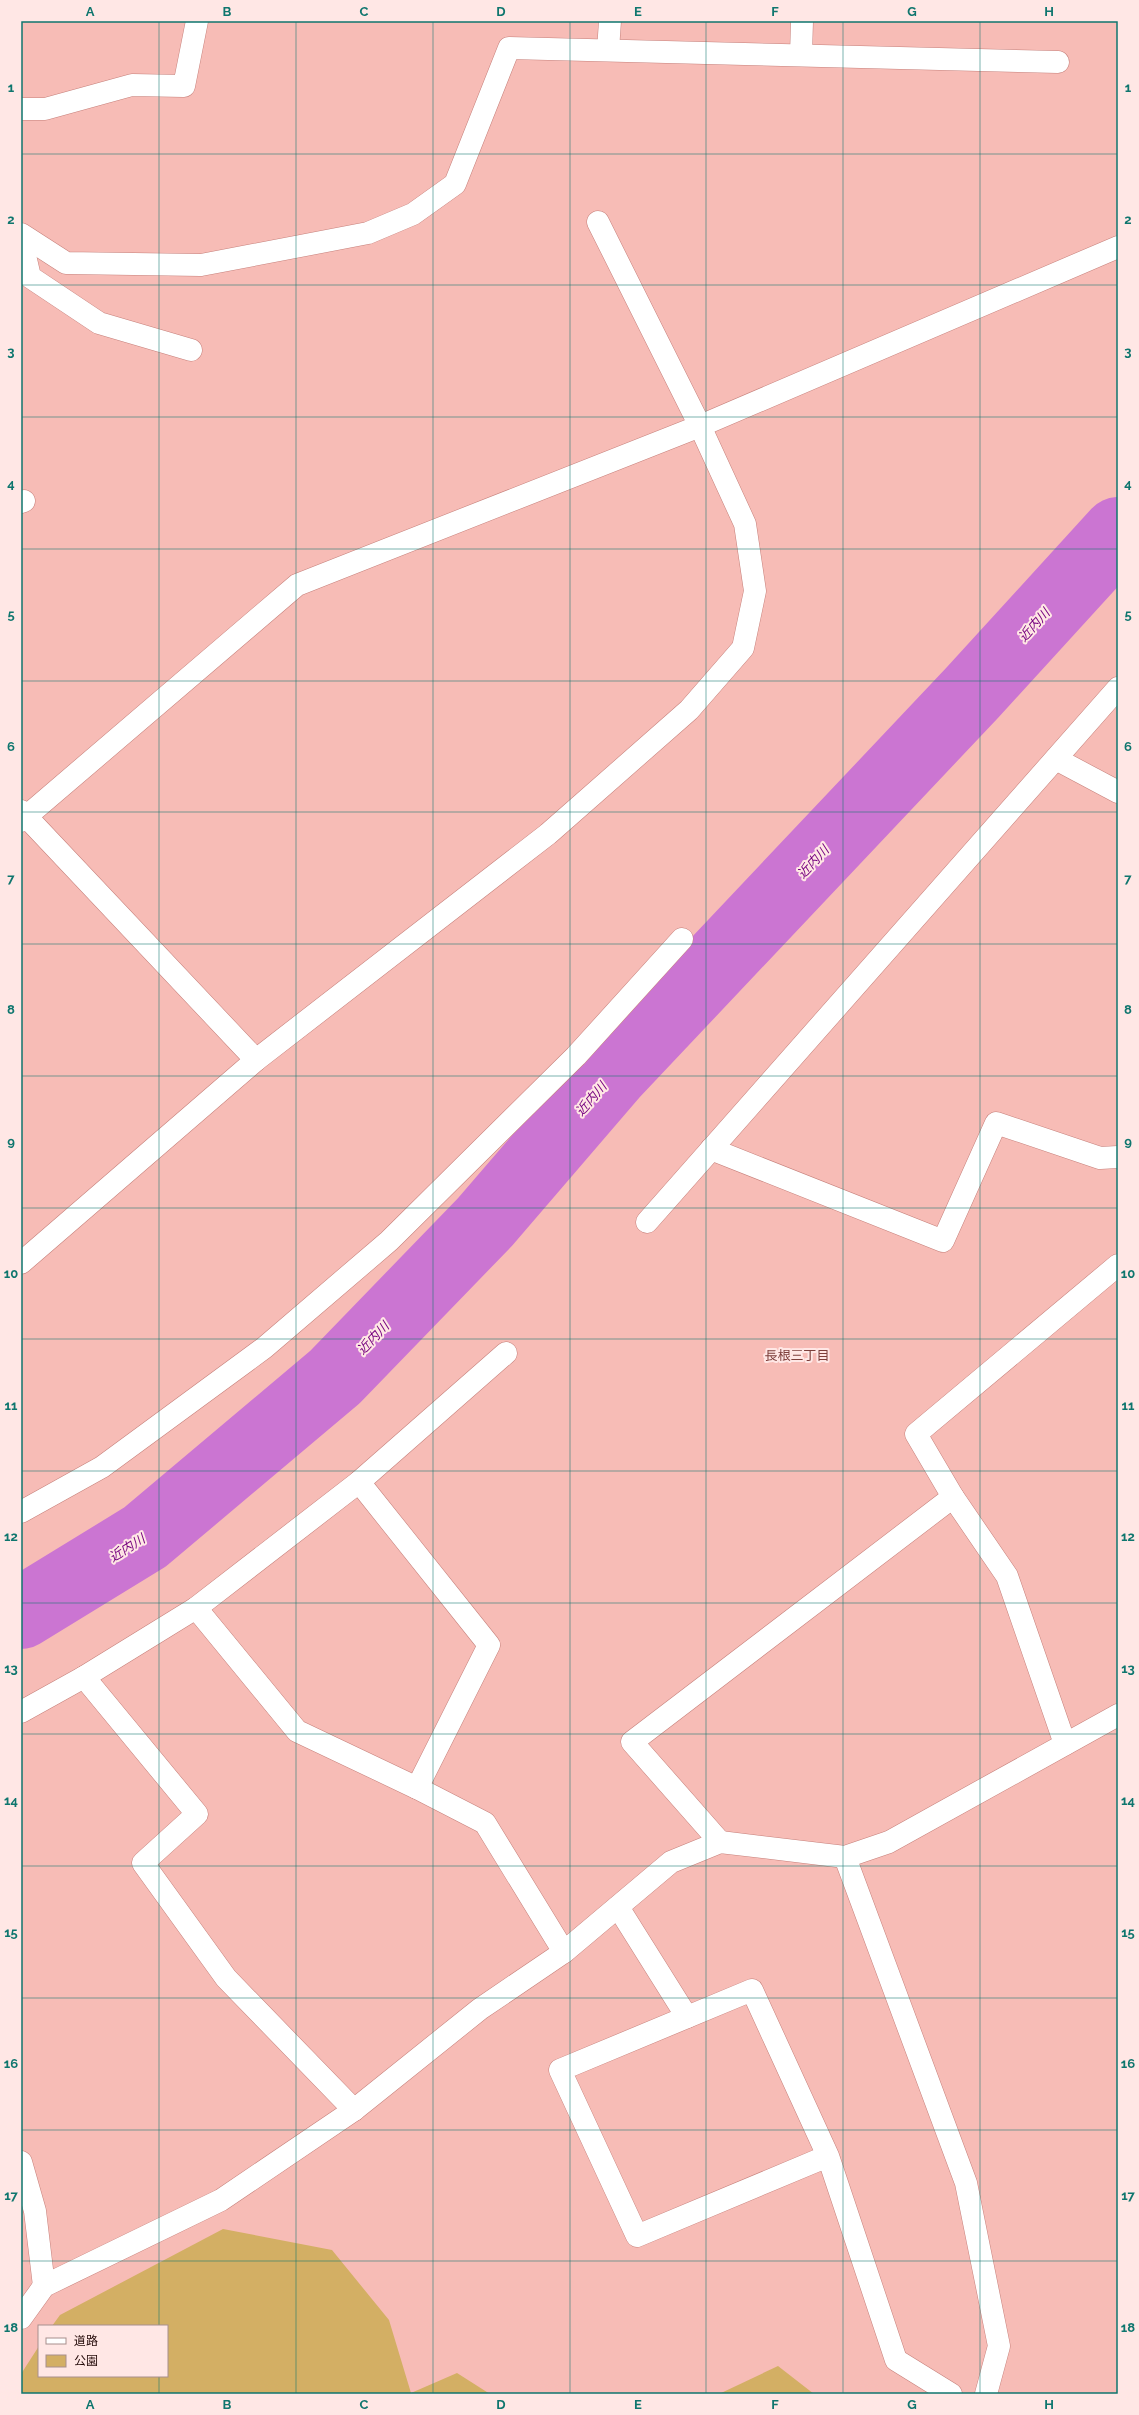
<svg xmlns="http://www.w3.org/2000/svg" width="1139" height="2415" font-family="Raleway,'Noto Sans JP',sans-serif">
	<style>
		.green { fill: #d3af64 }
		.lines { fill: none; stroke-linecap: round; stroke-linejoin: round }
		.river { stroke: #cb75d2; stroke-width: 72 }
		.minor-casing { stroke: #c6807b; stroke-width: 23 }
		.minor { stroke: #fff; stroke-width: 22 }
		.grid { fill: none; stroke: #0f766e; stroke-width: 1; stroke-opacity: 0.55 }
		.labels { text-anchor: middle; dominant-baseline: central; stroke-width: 4; stroke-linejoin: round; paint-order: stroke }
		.water-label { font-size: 13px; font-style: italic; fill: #75007f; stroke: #ffe7e5 }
		.neighbourhood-label { font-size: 13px; fill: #7d3f3b; stroke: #ffe7e5 }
		.neatline { fill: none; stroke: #0f766e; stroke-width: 1.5 }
		.grid-label { font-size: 13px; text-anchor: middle; font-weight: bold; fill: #0f766e }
	</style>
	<rect width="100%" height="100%" fill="#f7bcb6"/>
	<g class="green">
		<path d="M223,2229L332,2250L389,2320L411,2393L457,2373L490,2394H21V2374L39,2346V2376H167V2326H52L60,2315Z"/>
		<path d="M778,2366L814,2394H719Z"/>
	</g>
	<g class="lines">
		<path class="river" d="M21,1613L145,1537L335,1377L485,1222L613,1073L972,693L1118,533"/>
		<defs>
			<g id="minor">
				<path d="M608,50L610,21"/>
				<path d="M801,55L802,21"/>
				<path d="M21,109H45L132,85L184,86L197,21"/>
				<path d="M21,234L66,263L201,265L368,233L413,214L455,184L509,48L1058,62"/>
				<path d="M21,238L30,277L99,323L191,350"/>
				<path d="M21,502L24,501"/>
				<path d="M1056,759L1118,792"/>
				<path d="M21,811L256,1060L548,834L689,710L743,648L755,591L745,524L700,426L598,222"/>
				<path d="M21,821L297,585L700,426L1118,247"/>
				<path d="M711,1149L943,1241L996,1123L1100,1158L1118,1157"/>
				<path d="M647,1222L1118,688"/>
				<path d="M21,1263L256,1060"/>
				<path d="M359,1482L489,1645L417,1788"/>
				<path d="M21,1512L102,1467L264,1348L389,1241L576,1056L682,939"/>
				<path d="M84,1677L197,1814L143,1863L226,1978L354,2110"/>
				<path d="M21,1712L84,1677L196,1608L359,1482L506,1353"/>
				<path d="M1065,1744L1007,1576L953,1497L916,1434L1118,1265"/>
				<path d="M720,1842L632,1742L953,1497"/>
				<path d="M845,1857L966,2183L999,2346L986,2394"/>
				<path d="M618,1907L687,2017"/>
				<path d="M564,1952L671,1862L720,1842L845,1857L889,1842L1118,1715"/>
				<path d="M828,2156L637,2236L560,2070L752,1990L828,2156L896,2360L951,2394"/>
				<path d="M21,2162L35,2211L44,2286"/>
				<path d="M21,2318L44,2286L221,2200L354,2110L480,2009L564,1952L485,1823L417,1788L297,1731L196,1608"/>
			</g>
		</defs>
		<use href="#minor" class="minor-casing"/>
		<use href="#minor" class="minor"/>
	</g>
	<path class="grid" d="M159,21V2326M296,21V2394M433,21V2394M570,21V2394M706,21V2394M843,21V2394M980,21V2394M21,154H1118M21,285H1118M21,417H1118M21,549H1118M21,681H1118M21,812H1118M21,944H1118M21,1076H1118M21,1208H1118M21,1339H1118M21,1471H1118M21,1603H1118M21,1734H1118M21,1866H1118M21,1998H1118M21,2130H1118M21,2261H1118M159,2376V2394"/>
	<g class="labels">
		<g class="water-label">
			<text transform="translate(1034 625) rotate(-48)">近内川</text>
			<text transform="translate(813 862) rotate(-47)">近内川</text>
			<text transform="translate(591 1099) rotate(-49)">近内川</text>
			<text transform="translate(373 1338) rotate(-46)">近内川</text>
			<text transform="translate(127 1548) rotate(-32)">近内川</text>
		</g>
		<g class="neighbourhood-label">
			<text x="797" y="1355">長根三丁目</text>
		</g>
	</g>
	<rect width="1139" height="2415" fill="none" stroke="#ffe7e5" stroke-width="44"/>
	<rect x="38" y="2325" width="130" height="52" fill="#ffe7e5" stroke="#a88f8d"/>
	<rect x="46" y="2338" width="20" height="6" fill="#ffffff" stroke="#a88f8d"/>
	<text x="74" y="2345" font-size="12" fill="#250b0a">道路</text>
	<rect x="46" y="2355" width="20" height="12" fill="#d3af64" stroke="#a88f8d"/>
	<text x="74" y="2365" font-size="12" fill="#250b0a">公園</text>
	<rect x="22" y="22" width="1095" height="2371" class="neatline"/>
	<g class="grid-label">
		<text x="90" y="16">A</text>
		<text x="227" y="16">B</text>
		<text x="364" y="16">C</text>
		<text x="501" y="16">D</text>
		<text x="638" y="16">E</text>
		<text x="775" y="16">F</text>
		<text x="912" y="16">G</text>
		<text x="1049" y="16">H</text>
		<text x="11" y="92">1</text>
		<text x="1128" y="92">1</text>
		<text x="11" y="224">2</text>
		<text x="1128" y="224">2</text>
		<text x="11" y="356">3</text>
		<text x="1128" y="356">3</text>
		<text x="11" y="488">4</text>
		<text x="1128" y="488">4</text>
		<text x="11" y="619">5</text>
		<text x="1128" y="619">5</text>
		<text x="11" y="751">6</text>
		<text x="1128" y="751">6</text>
		<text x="11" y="883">7</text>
		<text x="1128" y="883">7</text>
		<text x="11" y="1014">8</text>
		<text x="1128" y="1014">8</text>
		<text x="11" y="1146">9</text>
		<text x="1128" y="1146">9</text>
		<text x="11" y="1278">10</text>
		<text x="1128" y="1278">10</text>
		<text x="11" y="1410">11</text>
		<text x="1128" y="1410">11</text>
		<text x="11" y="1541">12</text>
		<text x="1128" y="1541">12</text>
		<text x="11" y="1673">13</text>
		<text x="1128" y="1673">13</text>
		<text x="11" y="1805">14</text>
		<text x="1128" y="1805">14</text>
		<text x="11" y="1937">15</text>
		<text x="1128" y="1937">15</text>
		<text x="11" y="2068">16</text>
		<text x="1128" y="2068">16</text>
		<text x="11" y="2200">17</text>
		<text x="1128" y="2200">17</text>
		<text x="11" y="2332">18</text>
		<text x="1128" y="2332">18</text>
		<text x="90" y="2409">A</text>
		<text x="227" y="2409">B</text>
		<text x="364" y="2409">C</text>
		<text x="501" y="2409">D</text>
		<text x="638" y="2409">E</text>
		<text x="775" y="2409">F</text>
		<text x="912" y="2409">G</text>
		<text x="1049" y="2409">H</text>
	</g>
</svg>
